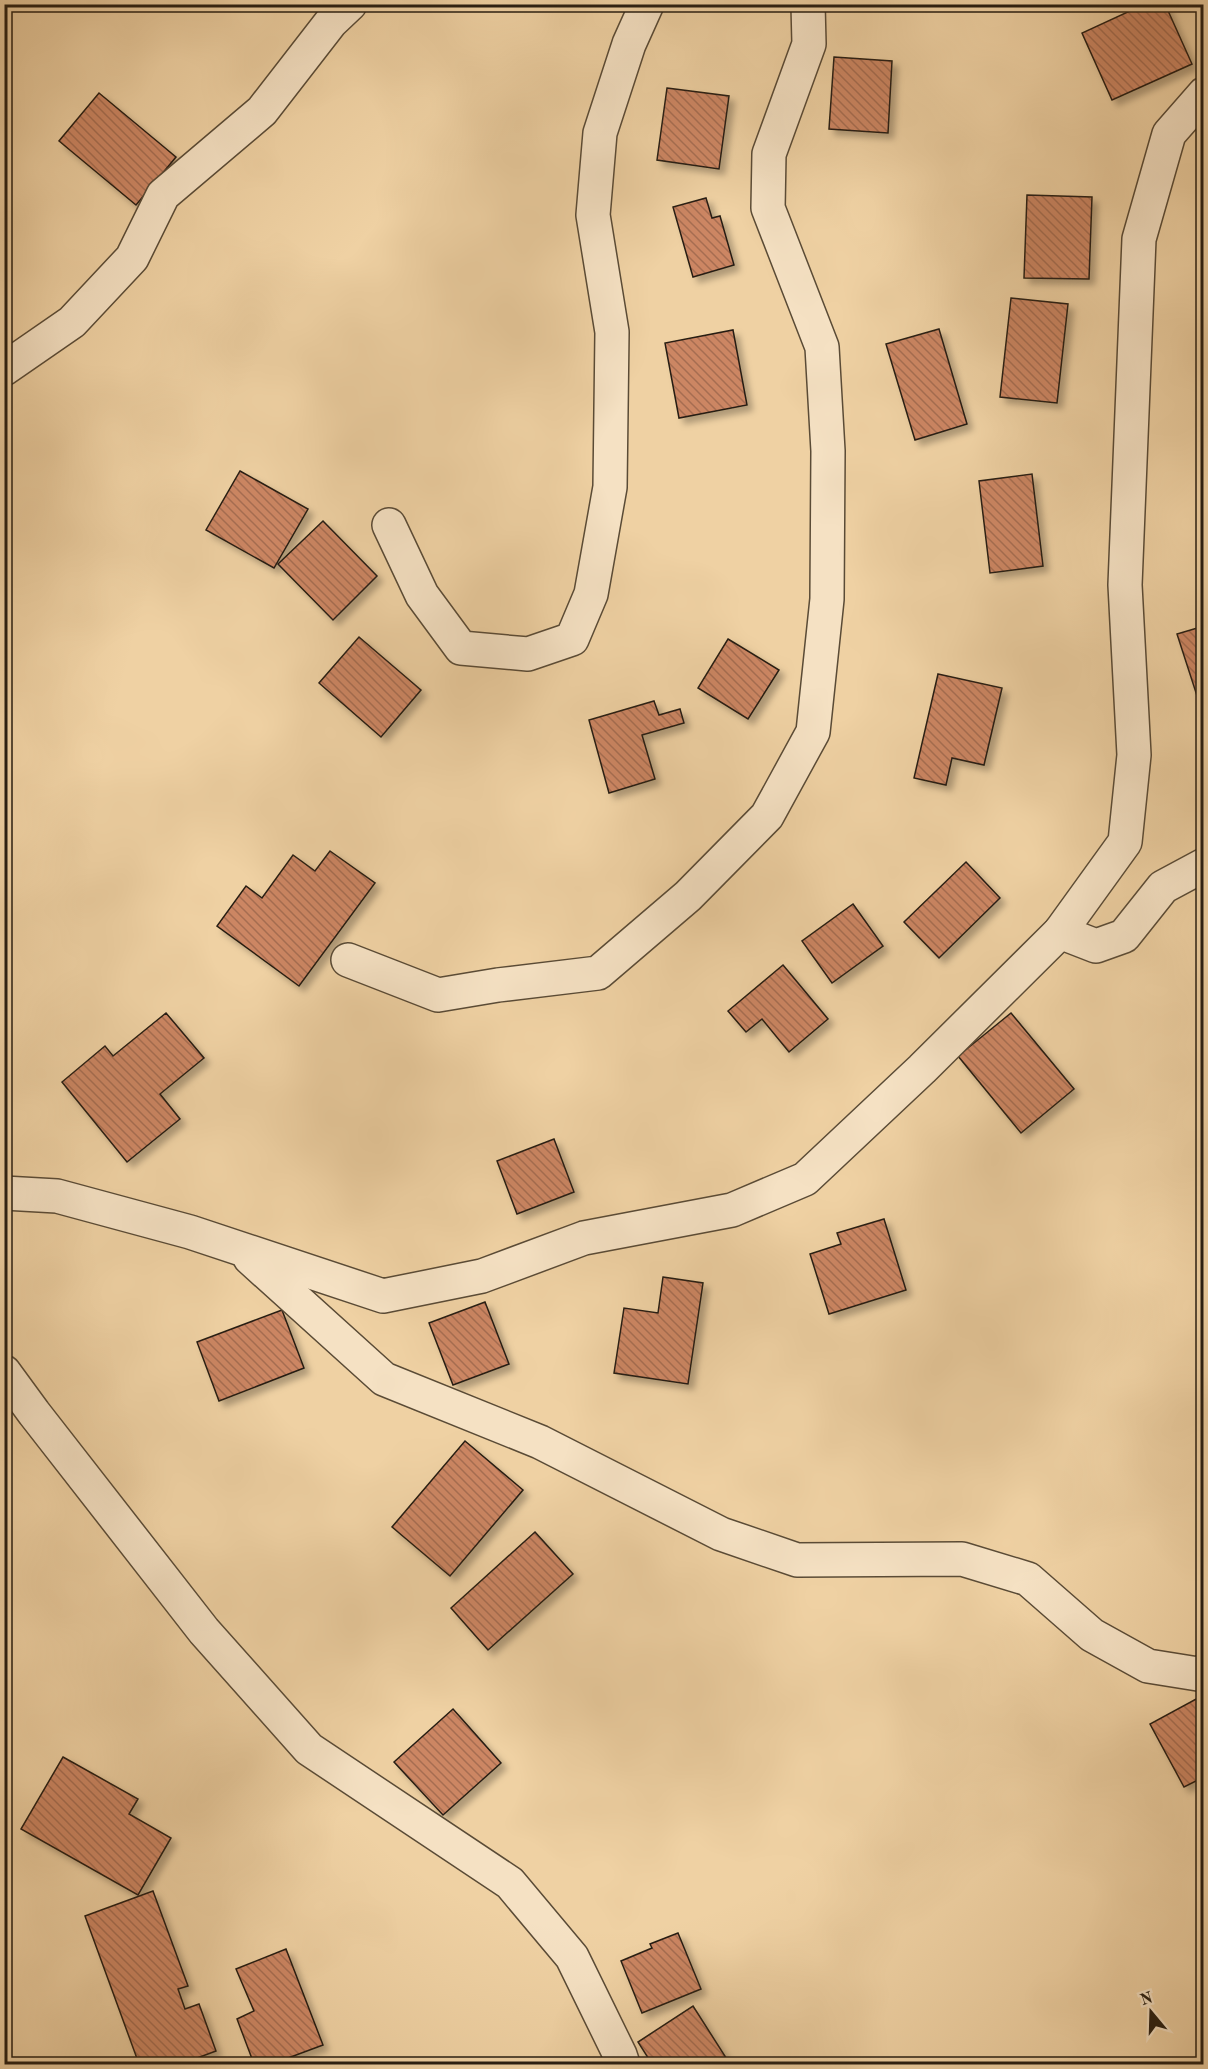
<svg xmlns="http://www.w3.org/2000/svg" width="1208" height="2069" font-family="'Old Standard TT',serif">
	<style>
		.building { fill: url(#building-back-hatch); stroke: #281e12; stroke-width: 1.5; filter: url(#shadow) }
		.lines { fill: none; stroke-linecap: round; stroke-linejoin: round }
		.minor-casing { stroke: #5a4b36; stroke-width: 36 }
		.tertiary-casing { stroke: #5a4b36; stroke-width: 36 }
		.minor { stroke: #f5e1c3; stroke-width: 33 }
		.tertiary { stroke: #f5e1c3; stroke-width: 33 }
	</style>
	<defs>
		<pattern id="building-back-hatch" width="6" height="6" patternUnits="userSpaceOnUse" patternTransform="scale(1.5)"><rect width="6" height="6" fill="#cc8664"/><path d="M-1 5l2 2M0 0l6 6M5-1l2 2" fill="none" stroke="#a66d51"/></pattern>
		<filter id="shadow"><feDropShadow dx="5.5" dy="5.5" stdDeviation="3" flood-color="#0004"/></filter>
	</defs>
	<rect width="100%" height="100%" fill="#efd1a3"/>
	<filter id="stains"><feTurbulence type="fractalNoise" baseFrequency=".00333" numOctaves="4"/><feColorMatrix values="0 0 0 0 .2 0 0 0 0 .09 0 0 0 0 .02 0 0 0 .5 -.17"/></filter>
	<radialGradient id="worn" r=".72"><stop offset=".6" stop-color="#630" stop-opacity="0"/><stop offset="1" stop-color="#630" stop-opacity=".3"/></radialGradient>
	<g class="building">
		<path d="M1145,4H1165L1192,64L1112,100L1082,33Z"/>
		<path d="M834,57L892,61L888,133L829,129Z"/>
		<path d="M667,88L729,96L719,169L657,160Z"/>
		<path d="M99,93L176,157L136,205L59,141Z"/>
		<path d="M1027,195L1092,197L1089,279L1024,278Z"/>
		<path d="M706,198L712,218L720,216L734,265L693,277L673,207Z"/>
		<path d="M1011,298L1068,304L1057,403L1000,397Z"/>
		<path d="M939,329L967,424L915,440L886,344Z"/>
		<path d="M733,330L747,405L679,418L665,343Z"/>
		<path d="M240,471L308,509L274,568L206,530Z"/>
		<path d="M1032,474L1043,566L990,573L979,481Z"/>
		<path d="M323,521L377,576L333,620L278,564Z"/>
		<path d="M1204,626V701L1199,702L1177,634Z"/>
		<path d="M359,637L421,690L381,737L319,683Z"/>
		<path d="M728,639L779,670L748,719L698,688Z"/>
		<path d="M938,674L1002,688L984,765L952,758L946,785L914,778Z"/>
		<path d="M654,701L659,715L680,709L684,723L642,735L655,779L609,793L589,720Z"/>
		<path d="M330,851L375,883L299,986L217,926L246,886L262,898L293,855L315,871Z"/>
		<path d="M966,862L1000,898L939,958L904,922Z"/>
		<path d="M853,904L883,946L832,983L802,941Z"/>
		<path d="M783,965L828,1019L789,1052L762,1019L746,1032L728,1011Z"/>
		<path d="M166,1013L204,1058L160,1094L180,1119L127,1162L62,1082L105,1046L113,1056Z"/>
		<path d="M1011,1013L1074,1089L1021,1133L958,1056Z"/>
		<path d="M554,1139L574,1192L517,1214L497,1161Z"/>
		<path d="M884,1219L906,1290L829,1314L810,1254L841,1244L837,1233Z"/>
		<path d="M663,1277L703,1283L688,1384L614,1373L624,1308L658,1313Z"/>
		<path d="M485,1302L509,1364L453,1385L429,1323Z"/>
		<path d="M282,1310L304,1368L219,1401L197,1342Z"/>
		<path d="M465,1441L523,1490L450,1576L392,1527Z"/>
		<path d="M535,1532L573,1574L488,1650L451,1608Z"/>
		<path d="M1198,1698L1204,1707V1777L1184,1787L1150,1724Z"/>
		<path d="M453,1709L501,1763L443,1815L394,1762Z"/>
		<path d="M63,1757L138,1799L129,1814L171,1838L138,1895L21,1829Z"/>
		<path d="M153,1891L188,1986L178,1989L185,2009L199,2004L216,2051L181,2064H139L85,1916Z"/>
		<path d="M678,1933L701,1989L642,2013L621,1961L652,1948L650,1944Z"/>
		<path d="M286,1949L323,2045L272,2064H254L237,2019L254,2011L236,1969Z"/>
		<path d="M693,2006L730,2064H652L638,2042Z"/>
	</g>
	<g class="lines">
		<defs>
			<g id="minor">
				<path d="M4,369L72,322L132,258L163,195L262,111L331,22L350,4"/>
				<path d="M389,525L422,595L461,648L528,654L572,639L591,594L610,487L612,332L593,215L600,133L629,44L647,4"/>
				<path d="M1060,932L1096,946L1124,936L1163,887L1204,865"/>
				<path d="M348,960L438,995L498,985L598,973L688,896L767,816L813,732L827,599L828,451L822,347L768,208L769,154L809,44L808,4"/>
			</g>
			<g id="tertiary">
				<path d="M4,1193L57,1196L190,1232L383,1296L482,1276L584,1238L732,1210L805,1179L922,1069L1060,932L1125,842L1134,755L1125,585L1139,239L1169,134L1204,94"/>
				<path d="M250,1258L384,1379L540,1442L721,1534L797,1560L962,1559L1028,1579L1092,1635L1148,1666L1198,1674L1204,1671"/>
				<path d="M4,1372L34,1413L204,1631L309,1749L510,1883L572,1957L620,2055L623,2064"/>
			</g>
		</defs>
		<use href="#minor" class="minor-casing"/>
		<use href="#tertiary" class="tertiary-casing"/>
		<use href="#minor" class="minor"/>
		<use href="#tertiary" class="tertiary"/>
	</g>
	<rect width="1208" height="2069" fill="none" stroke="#efd1a3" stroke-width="24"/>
	<rect x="6" y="6" width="1196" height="2057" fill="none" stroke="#281e12" stroke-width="3"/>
	<rect x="12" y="12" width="1184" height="2045" fill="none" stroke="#281e12" stroke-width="1.5"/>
	<g transform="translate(1151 2012) rotate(341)" stroke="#f5e1c3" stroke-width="4.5" paint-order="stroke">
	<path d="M0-4.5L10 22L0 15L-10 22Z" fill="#281e12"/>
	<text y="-9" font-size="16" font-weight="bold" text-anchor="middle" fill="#281e12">N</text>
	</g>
	<rect width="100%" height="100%" filter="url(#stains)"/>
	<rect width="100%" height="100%" fill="url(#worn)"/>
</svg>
